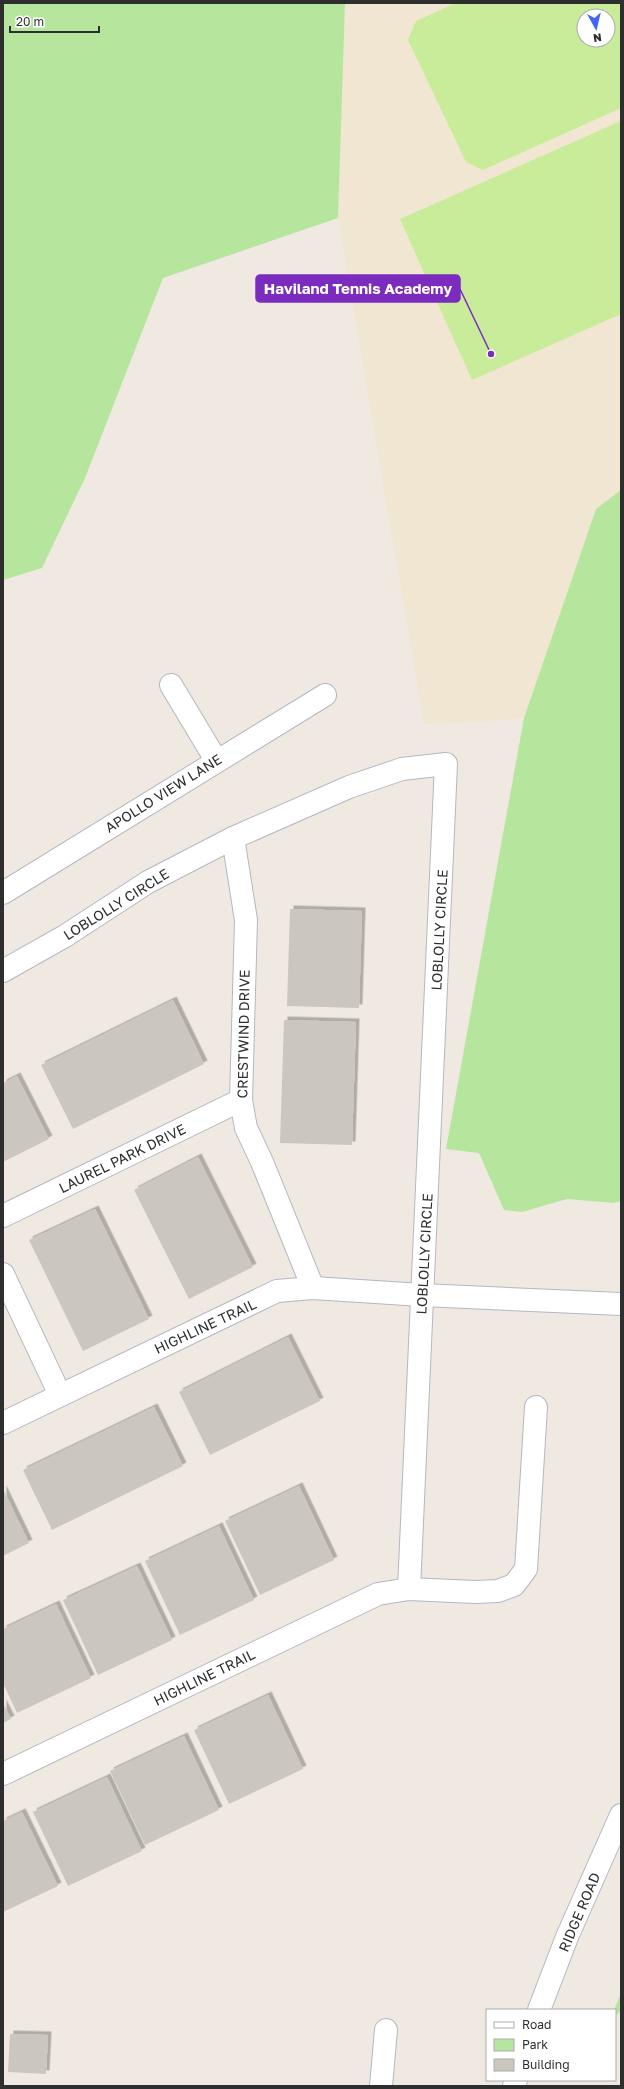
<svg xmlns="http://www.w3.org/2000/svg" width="624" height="2089" font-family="'Golos Text',sans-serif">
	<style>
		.education { fill: #f0e6d1; fill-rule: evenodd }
		.green { fill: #b6e59e }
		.pitch { fill: #c9ec9a; fill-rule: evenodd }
		.building { fill: #cbc7bf; filter: url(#shadow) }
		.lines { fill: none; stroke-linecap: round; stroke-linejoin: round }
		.minor-casing { stroke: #b4b7c1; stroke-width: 24 }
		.minor { stroke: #fff; stroke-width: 22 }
		.labels { text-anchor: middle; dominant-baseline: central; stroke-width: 3; stroke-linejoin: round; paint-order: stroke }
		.street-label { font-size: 14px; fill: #2e2e2e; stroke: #fff }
		.leader { fill: none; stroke: #7b2cbf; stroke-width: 1.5 }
		.callout-dot { fill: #7b2cbf; stroke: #fff; stroke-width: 1.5 }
		.callout { fill: #7b2cbf; stroke: #7b2cbf; stroke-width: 1.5 }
		.callout-label { font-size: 15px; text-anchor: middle; font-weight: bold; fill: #fff }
	</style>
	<defs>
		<filter id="shadow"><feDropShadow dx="3.5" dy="-3.5" stdDeviation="0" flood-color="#0004"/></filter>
	</defs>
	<rect width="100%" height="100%" fill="#efe9e1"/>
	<path class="education" d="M345,3H621V490L596,509L524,718L479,722L424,724L338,218ZM584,16H608V40H584Z"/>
	<g class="green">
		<path d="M3,3H345L338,218L163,278L85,478L42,568L3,580Z"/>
		<path d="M621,490V1201L614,1203L567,1199L522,1212L504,1210L479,1153L446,1149L524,718L596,509Z"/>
		<path d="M621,1993V2011L615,2016L614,2010Z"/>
	</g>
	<g class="pitch">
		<path d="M456,3H621V108L483,170L466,162L408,40L416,21ZM584,16H608V40H584Z"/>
		<path d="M621,121V314L472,380L400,219Z"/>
	</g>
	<g class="building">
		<path d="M290,909L362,911L359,1008L287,1006Z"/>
		<path d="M173,1000L204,1064L73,1129L41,1065Z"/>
		<path d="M284,1020L356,1022L352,1145L280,1143Z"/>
		<path d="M17,1076L49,1139L3,1162V1083Z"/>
		<path d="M198,1157L253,1267L189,1299L134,1190Z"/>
		<path d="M95,1209L149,1319L83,1351L29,1240Z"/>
		<path d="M288,1337L320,1401L210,1455L179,1392Z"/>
		<path d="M154,1407L183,1466L52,1530L23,1470Z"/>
		<path d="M299,1486L334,1560L260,1595L225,1521Z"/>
		<path d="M3,1489L29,1543L3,1556Z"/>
		<path d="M219,1526L254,1600L180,1635L145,1561Z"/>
		<path d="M137,1566L172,1640L98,1675L63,1600Z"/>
		<path d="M56,1604L91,1678L17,1713L3,1683V1629Z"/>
		<path d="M268,1695L303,1769L229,1804L194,1730Z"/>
		<path d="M3,1703L11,1719L3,1723Z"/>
		<path d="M184,1736L219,1810L145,1845L110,1771Z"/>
		<path d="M107,1777L142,1851L68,1886L33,1812Z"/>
		<path d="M22,1812L58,1886L3,1912V1821Z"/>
		<path d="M10,2034L48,2035L46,2074L8,2072Z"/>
	</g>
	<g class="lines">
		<defs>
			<g id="minor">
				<path d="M171,685L216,760"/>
				<path d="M233,838L246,920L241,1100L246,1128L262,1162L313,1288"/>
				<path d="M3,893L325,695"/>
				<path d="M3,971L65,936L148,882L233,838L349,787L402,769L446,764L409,1589"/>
				<path d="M3,1216L241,1100"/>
				<path d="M3,1274L60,1395"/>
				<path d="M3,1423L277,1291L313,1288L422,1295L621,1304"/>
				<path d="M3,1774L378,1594L409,1589L475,1592L498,1591L514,1585L526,1569L536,1407"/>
				<path d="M539,2010L567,1937L621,1815"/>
				<path d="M381,2086L386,2030"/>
				<path d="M514,2086L516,2080"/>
			</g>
		</defs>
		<use href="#minor" class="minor-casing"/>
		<use href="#minor" class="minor"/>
	</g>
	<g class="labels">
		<g class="street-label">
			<text transform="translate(163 793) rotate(-32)">APOLLO VIEW LANE</text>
			<text transform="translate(116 904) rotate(-32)">LOBLOLLY CIRCLE</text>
			<text transform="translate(439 930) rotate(-87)">LOBLOLLY CIRCLE</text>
			<text transform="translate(243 1034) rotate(-89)">CRESTWIND DRIVE</text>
			<text transform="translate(122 1158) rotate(-26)">LAUREL PARK DRIVE</text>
			<text transform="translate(424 1254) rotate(-87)">LOBLOLLY CIRCLE</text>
			<text transform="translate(205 1326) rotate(-25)">HIGHLINE TRAIL</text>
			<text transform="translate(204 1677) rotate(-26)">HIGHLINE TRAIL</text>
			<text transform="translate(579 1912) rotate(-67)">RIDGE ROAD</text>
		</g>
	</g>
	<path class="leader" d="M491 354L460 289"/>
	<circle class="callout-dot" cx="491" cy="354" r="4"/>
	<rect class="callout" x="256" y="275" width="204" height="27" rx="4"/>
	<g class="callout-label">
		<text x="358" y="294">Haviland Tennis Academy</text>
	</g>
	<rect width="624" height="2089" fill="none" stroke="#2e2e2e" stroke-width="8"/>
	<rect x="486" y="2009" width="130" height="72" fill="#ffffff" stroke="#ababab"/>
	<rect x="494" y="2022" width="20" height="6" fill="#ffffff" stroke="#ababab"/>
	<text x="522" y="2029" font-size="12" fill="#2e2e2e">Road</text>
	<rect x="494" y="2039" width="20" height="12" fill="#b6e59e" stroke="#ababab"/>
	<text x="522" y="2049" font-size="12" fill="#2e2e2e">Park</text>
	<rect x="494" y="2059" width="20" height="12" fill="#cbc7bf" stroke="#ababab"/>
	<text x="522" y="2069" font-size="12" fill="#2e2e2e">Building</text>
	<g transform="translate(596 28) rotate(172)"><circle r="19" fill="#ffffff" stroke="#ababab"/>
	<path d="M0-3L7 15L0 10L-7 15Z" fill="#4264fb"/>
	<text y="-6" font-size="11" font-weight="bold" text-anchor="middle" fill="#2e2e2e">N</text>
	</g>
	<path d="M10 26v6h89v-6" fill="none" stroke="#2e2e2e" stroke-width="2"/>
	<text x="16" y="26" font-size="12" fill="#2e2e2e" stroke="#ffffff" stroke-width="3" paint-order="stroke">20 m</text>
</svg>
